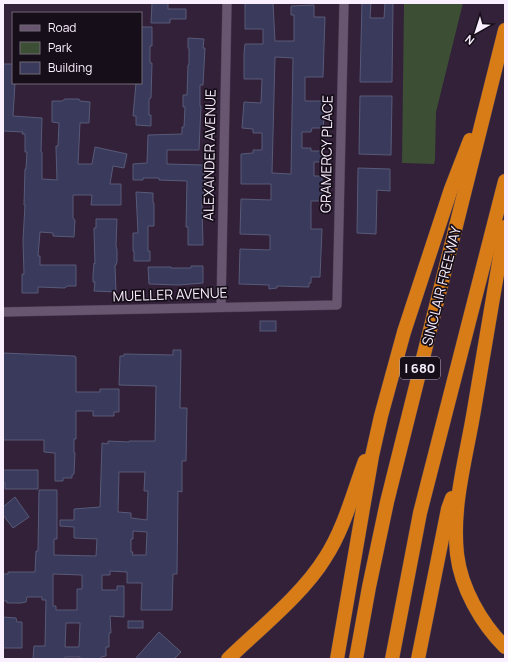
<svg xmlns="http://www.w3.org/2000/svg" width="508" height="662" font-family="Manrope,sans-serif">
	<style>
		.green { fill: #3c4e34 }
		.building { fill: #3a3b5c; stroke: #585a78; fill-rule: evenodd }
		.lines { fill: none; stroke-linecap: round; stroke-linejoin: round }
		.minor-casing { stroke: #4a3c51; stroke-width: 10 }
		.highway-casing { stroke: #4a3c51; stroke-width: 15 }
		.minor { stroke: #685570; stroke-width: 9 }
		.highway { stroke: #d87c17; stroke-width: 14 }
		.labels { text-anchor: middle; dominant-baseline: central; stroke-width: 3.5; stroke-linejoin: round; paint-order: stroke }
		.shield { fill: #160e19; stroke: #b6acba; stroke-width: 1 }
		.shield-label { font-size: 13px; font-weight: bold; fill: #faefff }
		.street-label { font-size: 14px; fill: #faefff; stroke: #160e19 }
	</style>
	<rect width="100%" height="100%" fill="#322139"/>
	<path class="green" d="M404,3H463L436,112L435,160L434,164L402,163Z"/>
	<g class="building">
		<path d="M152,3H168V9H186V19H170V23H151Z"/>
		<path d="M245,3H273L275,41H294V15H291V6L314,5V17H325L323,77H305V101H323L324,118L323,128H312L311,132H302V148H311V151H323V162H314V176H322V201H311V229H322L320,277H311V283H309V287L277,286V288L269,289V285L239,284L240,249L270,250V235L240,234L241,199L271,200V184H241V154L253,153V150H262V133H253V129L242,128L244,102L261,103L262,79H244V53L245,44H263V29H245ZM275,57L293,58L291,174L272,173Z"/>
		<path d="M362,3H371L370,18H384L385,3H393L392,82H360Z"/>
		<path d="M141,27H152V46H150V63H152L151,98L149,99V115H151V126L136,125V116H133L136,83H141Z"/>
		<path d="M188,38L204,39L203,48H205L203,85H200V106H201L199,150H167V164L203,165V173H204L205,180L202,204L203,245H188V227H186L187,181L159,180V178H143V180H133V164L147,163L148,135L182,134V127H184L185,107H183V95H187L188,65H189V48H188Z"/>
		<path d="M3,64H13V83H15L13,116L42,118L41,152H42V179L57,180L56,148V146H58L59,123L52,122V101H62L65,99H79L80,101L90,102L89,123H80L78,164H92L95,147L127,154L124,168L113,166L110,184H121V205H91L92,195H73V218L75,220L74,237L53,236V233L40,232L38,256H40V265H76V286H67L65,288L38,287V293H22V274H24L23,240L25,205H24L25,169H26L27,152H25V134H22L23,132L3,131Z"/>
		<path d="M360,96H392L391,155L359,154Z"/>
		<path d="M358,168L390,169V191L377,190L376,234L357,233Z"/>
		<path d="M136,192L153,193V203H154V226H148V251H150V261H134V251H133V233H138Z"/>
		<path d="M96,219H117L116,246L117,250V262L116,265H115L116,292L94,291L95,282H93V275L94,263L95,264L94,231V228H96Z"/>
		<path d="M191,266H203V283L179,285L149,284L148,267H171V268H191Z"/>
		<rect x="260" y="321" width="16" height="10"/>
		<path d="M173,350H181L180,408H187L186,461H182V492L178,491L177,574H173L172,610H141L142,583H127V572L110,571V575H102V590H117V586H124V617L110,616L111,633H109V647H106V656L101,657V659H80V657H65V659H33L34,646H45L46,600H42V597H27L26,602L21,603H7V601H3V574H8V572H35L36,551H38L39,490H57V539H54V555L96,556L97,539L74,538V527L60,526V520H74V509L100,507L102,443L108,444V441L129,442V441H155L156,386L119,385L120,356H124V354L173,355ZM119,472H145L144,491H148L147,520L131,518V513L118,512ZM133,531L147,532L146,555H132L133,552H131V539H133ZM53,574L82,575V589H77V610H56V606H53ZM66,623H80L79,647H65Z"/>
		<path d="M3,353L75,356V357H76V392H100V389H119V412H114V416H93V411H76V439H74V453H75L74,474L72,475V478H63V481H55V453L44,452V440H3Z"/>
		<path d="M3,470H38V489H5V483H3Z"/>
		<path d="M15,497L29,517L13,528L3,515V507Z"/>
		<path d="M3,617L16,618L17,622H22V648H3Z"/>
		<rect x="128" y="621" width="15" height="7"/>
		<path d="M159,632L181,652L174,659H135Z"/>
	</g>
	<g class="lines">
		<defs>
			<g id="minor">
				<path d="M221,307L227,3"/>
				<path d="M3,312L337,305L344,3"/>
			</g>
			<g id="highway">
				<path d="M505,227C494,290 484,353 473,416C465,462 452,507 457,554C461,588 481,623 505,647"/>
				<path d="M228,659C259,629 303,594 325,558C344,529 353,493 365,461"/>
				<path d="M337,659L372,456L381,416L404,332L451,189L470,140"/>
				<path d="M356,659L369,587L387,502L505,30"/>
				<path d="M392,659L420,513L505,181"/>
				<path d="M418,659L448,509L452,498"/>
			</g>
		</defs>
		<use href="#minor" class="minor-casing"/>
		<use href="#highway" class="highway-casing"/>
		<use href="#minor" class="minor"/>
		<use href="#highway" class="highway"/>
	</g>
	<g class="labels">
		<rect class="shield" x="400" y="357" width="40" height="22" rx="3"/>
		<g class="shield-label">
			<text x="420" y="368">I 680</text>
		</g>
		<g class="street-label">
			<text transform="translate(326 154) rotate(-89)">GRAMERCY PLACE</text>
			<text transform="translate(209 155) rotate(-89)">ALEXANDER AVENUE</text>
			<text transform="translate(441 286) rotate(-76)">SINCLAIR FREEWAY</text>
			<text transform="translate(170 294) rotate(-2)">MUELLER AVENUE</text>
		</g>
	</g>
	<rect width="508" height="662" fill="none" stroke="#faefff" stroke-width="8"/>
	<rect x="12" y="12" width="130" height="72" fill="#160e19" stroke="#716875"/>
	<rect x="20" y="25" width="20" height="6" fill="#685570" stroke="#716875"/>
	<text x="48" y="32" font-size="12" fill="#faefff">Road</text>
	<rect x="20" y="42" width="20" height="12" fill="#3c4e34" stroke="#716875"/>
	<text x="48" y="52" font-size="12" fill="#faefff">Park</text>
	<rect x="20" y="62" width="20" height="12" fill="#3a3b5c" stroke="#716875"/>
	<text x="48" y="72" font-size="12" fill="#faefff">Building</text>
	<g transform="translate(476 32) rotate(219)" stroke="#160e19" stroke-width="3" paint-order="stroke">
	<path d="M0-3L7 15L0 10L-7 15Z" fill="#faefff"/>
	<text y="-6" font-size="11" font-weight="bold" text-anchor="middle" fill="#faefff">N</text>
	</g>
</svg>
